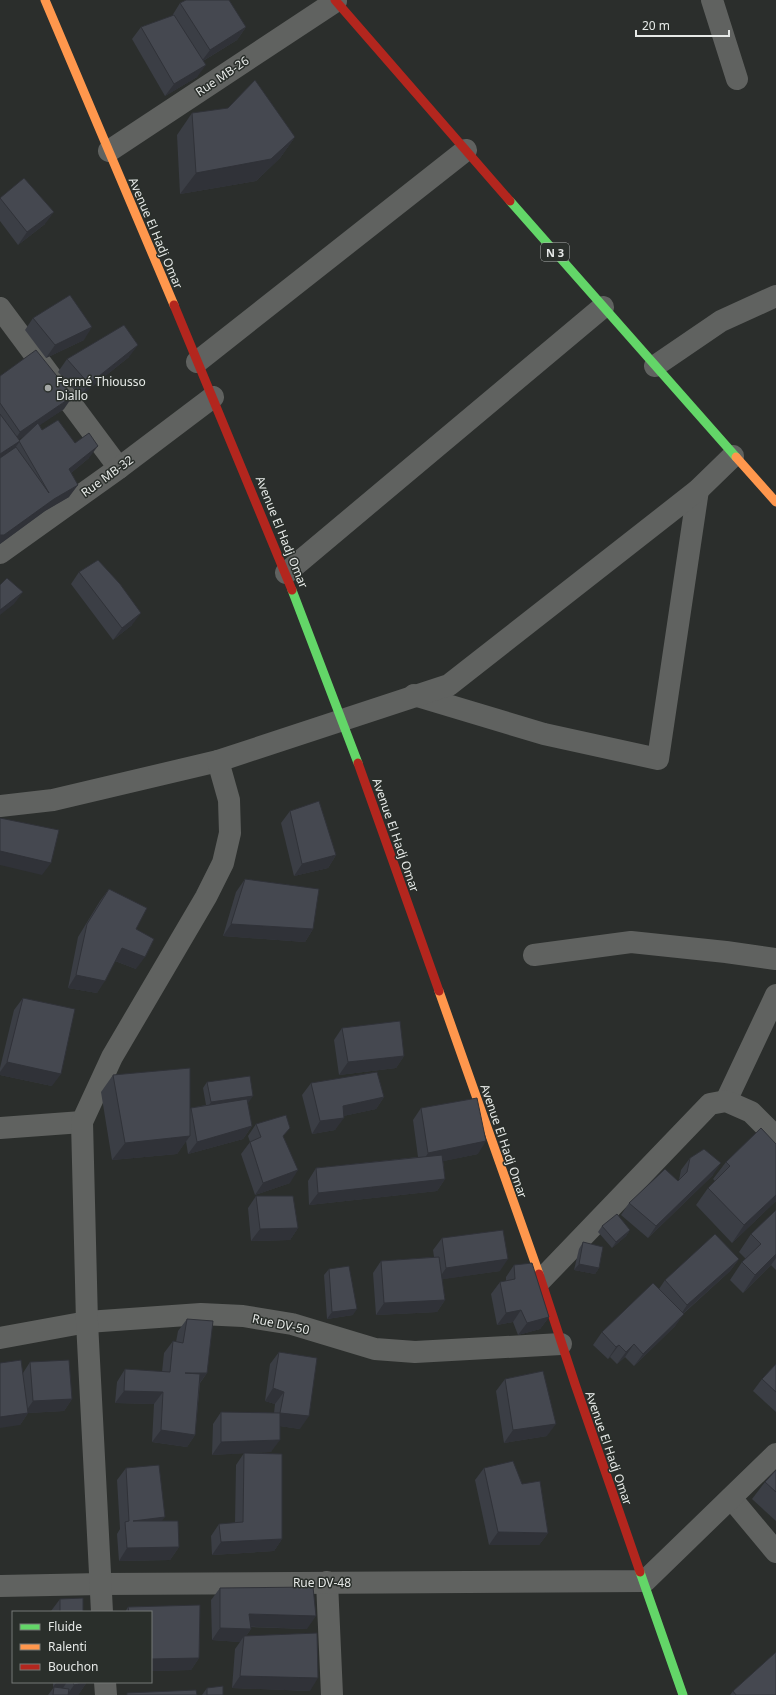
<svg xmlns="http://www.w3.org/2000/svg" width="776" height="1695" font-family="'Noto Sans',sans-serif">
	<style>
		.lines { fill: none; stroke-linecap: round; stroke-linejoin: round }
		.street { stroke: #606260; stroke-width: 22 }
		.fast { stroke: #63d668; stroke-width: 9 }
		.slow { stroke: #ff974d; stroke-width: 9 }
		.jam { stroke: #b3261e; stroke-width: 9 }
		.wall { fill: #3b3e45; fill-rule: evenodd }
		.shaded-wall { fill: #303238 }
		.building { fill: #454850; stroke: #303238 }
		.poi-dot { fill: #a5a8a6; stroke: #2a2f2b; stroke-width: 1.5 }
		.labels { text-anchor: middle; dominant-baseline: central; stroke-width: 3; stroke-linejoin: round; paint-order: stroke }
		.shield { fill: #2a2f2b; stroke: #aeb1af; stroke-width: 1 }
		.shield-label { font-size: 11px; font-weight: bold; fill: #e6e9e7 }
		.street-label { font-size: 12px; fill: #e6e9e7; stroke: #2a2f2b }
		.poi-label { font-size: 12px; fill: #e6e9e7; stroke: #2a2f2b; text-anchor: start }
	</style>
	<rect width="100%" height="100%" fill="#2b2e2c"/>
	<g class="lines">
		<g class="street">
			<path d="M712,0L737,79"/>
			<path d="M109,151L336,1"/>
			<path d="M0,308L119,468"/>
			<path d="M197,362L466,150"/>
			<path d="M655,366L721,321L776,296"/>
			<path d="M0,553L119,468L213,397"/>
			<path d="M286,573L603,307"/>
			<path d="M414,695L544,734L658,759L698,490"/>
			<path d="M0,806L53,800L218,761"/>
			<path d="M534,955L631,942L726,952L776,959"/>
			<path d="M726,1101L776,995"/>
			<path d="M0,1128L82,1122"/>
			<path d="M541,1280L710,1104L726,1101L751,1112L776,1137"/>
			<path d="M0,1338L87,1322L201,1314L243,1316L292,1324L375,1349L415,1352L561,1344"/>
			<path d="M731,1498L776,1552"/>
			<path d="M327,1582L332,1695"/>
			<path d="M0,1586L101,1584L645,1581L776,1454"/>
			<path d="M102,1612L87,1322L82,1122L112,1057L206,897L223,863L230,833L229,800L218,761L449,685L698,490L733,456"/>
			<path d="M105,1682L106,1695"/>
		</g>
		<g class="fast">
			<path d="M510,201L736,457"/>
			<path d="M292,590L358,763"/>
			<path d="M640,1572L683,1695"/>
		</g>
		<g class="slow">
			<path d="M45,0L174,305"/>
			<path d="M736,457L776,502"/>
			<path d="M439,991L539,1274"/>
		</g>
		<g class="jam">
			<path d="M335,0L510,201"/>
			<path d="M174,305L292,590"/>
			<path d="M358,763L439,991"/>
			<path d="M539,1274L575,1384L640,1572"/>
		</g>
	</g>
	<g class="wall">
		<path d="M180,3L246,27L237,40L203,61L197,77L165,96L132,39L141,27L172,16Z"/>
		<path d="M192,113L295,137L280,158L256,181L180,194L177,135Z"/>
		<path d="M0,198L45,224L18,245L0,221Z"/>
		<path d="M33,318L84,340L46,358L25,330Z"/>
		<path d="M129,357L80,396L58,372L67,359Z"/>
		<path d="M0,376L64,409L39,425L42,430L75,443L89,458L71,473L69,497L45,511L0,544ZM27,434L19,441L18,439Z"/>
		<path d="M79,572L132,625L113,640L71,584Z"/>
		<path d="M290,811L336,855L328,868L294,876L281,823Z"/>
		<path d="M245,879L313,929L305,942L223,936L236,892Z"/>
		<path d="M109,889L136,929V969L115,961L97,993L68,988L78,937L100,901Z"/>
		<path d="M23,998L52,1086L0,1075V1068L14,1010Z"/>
		<path d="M342,1028L404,1056L396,1068L339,1075L334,1040Z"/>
		<path d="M113,1075L190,1109L191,1108L206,1105L203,1088L207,1082L249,1102L247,1103L252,1126L243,1139L188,1154L186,1141L177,1154L112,1160L101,1092Z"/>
		<path d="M311,1083L384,1097L376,1109L343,1116L335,1130L312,1134L302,1095Z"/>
		<path d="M421,1108L478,1154L443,1161L445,1179L437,1191L309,1205L308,1181L316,1168L418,1157L413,1120Z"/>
		<path d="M256,1124L283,1137L290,1183L255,1195L241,1154L250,1142L248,1136Z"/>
		<path d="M690,1158L713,1175L648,1238L621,1215L629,1203L678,1181L679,1180L681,1170Z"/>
		<path d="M726,1162L776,1201L732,1243L696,1205L708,1188L715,1181L713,1179Z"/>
		<path d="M256,1196L298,1228L290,1240L251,1241L248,1208Z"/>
		<path d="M776,1210V1270L771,1265L743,1293L730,1280L742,1262L746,1259L739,1252L751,1234Z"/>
		<path d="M602,1226L630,1230L626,1236L612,1248L598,1232Z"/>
		<path d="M442,1238L500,1271L442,1279L445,1300L437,1312L376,1315L373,1273L381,1261L434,1257L433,1250Z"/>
		<path d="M583,1242L599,1268L595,1274L574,1270L579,1249Z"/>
		<path d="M739,1259L730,1271L683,1314L675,1326L634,1366L625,1357L617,1364L610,1357L608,1359L593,1345L602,1332L659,1289L665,1280Z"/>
		<path d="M514,1265L549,1317L540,1329L518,1335L513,1322L497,1325L491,1294L500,1282L506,1281V1277Z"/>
		<path d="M329,1269L353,1315L327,1319L324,1275Z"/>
		<path d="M187,1319L207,1373L200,1383L195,1435L187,1447L152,1442L154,1404L115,1403L117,1382L125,1369L162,1372L164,1353L173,1341L176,1342L178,1331Z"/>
		<path d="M279,1352L300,1429L280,1426L271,1452L249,1453L282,1539L274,1551L212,1555L211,1536L219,1524L235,1523L236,1465L244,1453L212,1455L213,1424L221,1412L274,1413L275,1404L265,1401L270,1364Z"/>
		<path d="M30,1362L72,1399L64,1411L28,1413L20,1425L23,1373Z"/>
		<path d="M776,1364V1412L753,1391L762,1379Z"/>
		<path d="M505,1379L547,1436L504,1443L496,1391Z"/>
		<path d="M126,1468L179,1547L170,1560L119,1561L117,1534L120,1529L117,1480Z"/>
		<path d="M484,1468L522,1484L548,1533L539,1545H489L475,1480Z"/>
		<path d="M776,1470V1521L752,1499L765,1482Z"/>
		<path d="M220,1588L307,1629L250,1627L251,1629L246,1636L310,1691L232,1688L235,1649L240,1642L212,1640L211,1600Z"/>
		<path d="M60,1599L83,1612H51V1611Z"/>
		<path d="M200,1605L199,1658L191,1670L151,1671V1612H125L128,1607Z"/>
		<path d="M53,1682H87L78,1695H48L54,1687L63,1688L53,1687Z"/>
		<path d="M207,1688L223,1695H202Z"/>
		<path d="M733,1691L776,1695H730Z"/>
	</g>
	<g class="shaded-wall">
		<path d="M246,27L237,40L201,62L210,50Z"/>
		<path d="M206,65L197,77L165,96L174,84Z"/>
		<path d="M295,137L280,158L256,181L180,194L196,173Z"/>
		<path d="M54,212L45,224L18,245L27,232Z"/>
		<path d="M92,327L84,340L46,358L55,345Z"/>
		<path d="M138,345L129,357L80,396L89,384Z"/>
		<path d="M73,396L64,409L12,444L20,432Z"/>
		<path d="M20,441L7,459L0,464V454Z"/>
		<path d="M98,446L89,458L60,482L69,469Z"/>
		<path d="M78,485L69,497L45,511L0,544V535L54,499Z"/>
		<path d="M23,592L14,604L0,615V610Z"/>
		<path d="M141,613L132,625L113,640L122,628Z"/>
		<path d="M0,851L51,863L42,875L0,865Z"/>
		<path d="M336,855L328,868L294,876L302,864Z"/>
		<path d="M231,924L313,929L305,942L223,936Z"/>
		<path d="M122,948L145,957L136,969L113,960Z"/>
		<path d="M76,975L105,981L97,993L68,988Z"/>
		<path d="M404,1056L396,1068L339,1075L348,1062Z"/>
		<path d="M7,1062L61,1074L52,1086L0,1075V1072Z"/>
		<path d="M253,1096L249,1102L207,1109L211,1102Z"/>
		<path d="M384,1097L376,1109L334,1118L343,1106Z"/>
		<path d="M344,1118L335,1130L312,1134L320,1121Z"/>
		<path d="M252,1126L243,1139L188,1154L197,1142Z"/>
		<path d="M190,1136L177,1154L112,1160L125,1143Z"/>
		<path d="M486,1141L478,1154L420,1166L428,1153Z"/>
		<path d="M721,1163L713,1175L648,1238L656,1226Z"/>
		<path d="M298,1170L290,1183L255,1195L263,1183Z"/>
		<path d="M445,1179L437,1191L309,1205L318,1193Z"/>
		<path d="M776,1195V1201L732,1243L744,1225Z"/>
		<path d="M298,1228L290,1240L251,1241L260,1229Z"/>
		<path d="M630,1230L626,1236L612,1248L616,1242Z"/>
		<path d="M776,1254V1258L771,1265L743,1293L755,1275Z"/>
		<path d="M508,1259L500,1271L438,1280L446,1268Z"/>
		<path d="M739,1259L730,1271L679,1317L687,1305Z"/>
		<path d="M579,1264L599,1268L595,1274L574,1270Z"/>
		<path d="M445,1300L437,1312L376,1315L384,1303Z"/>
		<path d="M357,1309L353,1315L327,1319L332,1312Z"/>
		<path d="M521,1310L513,1322L497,1325L506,1313Z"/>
		<path d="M684,1314L675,1326L634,1366L643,1354Z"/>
		<path d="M549,1317L540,1329L518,1335L527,1323Z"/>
		<path d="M634,1344L625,1357L617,1364L626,1352Z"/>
		<path d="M619,1345L610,1357L608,1359L616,1347Z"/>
		<path d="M185,1373H207L198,1385Z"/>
		<path d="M273,1388L284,1392L275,1404L265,1401Z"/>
		<path d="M124,1391L163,1392L154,1404L115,1403Z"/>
		<path d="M72,1399L64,1411L28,1413L20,1425L0,1428V1417L24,1414L33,1401Z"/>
		<path d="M280,1413L309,1416L300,1429L272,1425Z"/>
		<path d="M556,1424L547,1436L504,1443L513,1430Z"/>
		<path d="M161,1430L195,1435L187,1447L152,1442Z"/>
		<path d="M280,1440L271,1452L212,1455L221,1442Z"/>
		<path d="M165,1517L156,1529L133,1521Z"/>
		<path d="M498,1532L548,1533L539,1545H489Z"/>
		<path d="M282,1539L274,1551L212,1555L221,1542Z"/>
		<path d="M179,1547L170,1560L119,1561L127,1548Z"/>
		<path d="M249,1614L316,1616L307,1629L240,1626Z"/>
		<path d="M220,1628L251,1629L243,1640L244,1636L240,1642L212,1640Z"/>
		<path d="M199,1658L191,1670L151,1671V1659Z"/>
		<path d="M240,1676L318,1678L310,1691L232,1688Z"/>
		<path d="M57,1682H67L63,1688L53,1687Z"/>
		<path d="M87,1682L78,1695H67L74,1685Z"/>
	</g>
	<g class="building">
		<path d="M186,0H229L246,27L210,50L180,3Z"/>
		<path d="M174,15L206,65L174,84L141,27Z"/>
		<path d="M255,80L295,137L271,159L196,173L192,113L228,108Z"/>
		<path d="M24,178L54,212L27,232L0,198Z"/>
		<path d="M70,295L92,327L55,345L33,318Z"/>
		<path d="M124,325L138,345L89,384L67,359Z"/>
		<path d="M36,350L73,396L20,432L0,403V376Z"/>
		<path d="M0,414L20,441L0,454Z"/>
		<path d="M58,420L75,443L89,433L98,446L69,469L78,485L54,499L4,535H0V458L16,447L49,493L19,441L38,423L42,430Z"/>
		<path d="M98,560L120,584L141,613L122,628L79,572Z"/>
		<path d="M7,578L23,592L0,610V585Z"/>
		<path d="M319,801L336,855L302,864L290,811Z"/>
		<path d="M0,818L59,830L51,863L0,851Z"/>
		<path d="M245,879L319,889L313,929L231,924Z"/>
		<path d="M109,889L147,908L136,929L154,939L145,957L122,948L105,981L76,975L87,924Z"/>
		<path d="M23,998L75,1009L61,1074L7,1062Z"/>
		<path d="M400,1021L404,1056L348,1062L342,1028Z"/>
		<path d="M190,1068V1136L125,1143L113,1075Z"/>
		<path d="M377,1072L384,1097L343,1106L344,1118L320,1121L311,1083Z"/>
		<path d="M250,1076L253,1096L211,1102L207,1082Z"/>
		<path d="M477,1098L486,1141L428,1153L421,1108Z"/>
		<path d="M247,1099L252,1126L197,1142L191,1108Z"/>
		<path d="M286,1115L290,1128L283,1136L298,1170L263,1183L250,1142L261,1137L256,1124Z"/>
		<path d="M761,1128L776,1144V1195L744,1225L708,1188L730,1166L726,1162Z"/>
		<path d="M704,1149L721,1163L656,1226L629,1203L665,1169L678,1181L687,1172L690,1158Z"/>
		<path d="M442,1155L445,1179L318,1193L316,1168Z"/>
		<path d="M256,1196H293L298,1228L260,1229Z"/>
		<path d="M776,1210V1254L755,1275L742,1262L761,1244L751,1234Z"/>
		<path d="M617,1214L630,1230L616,1242L602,1226Z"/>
		<path d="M503,1230L508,1259L446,1268L442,1238Z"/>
		<path d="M715,1234L739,1259L687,1305L665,1280Z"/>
		<path d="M583,1242L603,1247L599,1268L579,1264Z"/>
		<path d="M439,1257L445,1300L384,1303L381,1261Z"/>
		<path d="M532,1263L549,1317L527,1323L521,1310L506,1313L500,1282L515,1279L514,1265Z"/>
		<path d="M349,1266L357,1309L332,1312L329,1269Z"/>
		<path d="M653,1283L684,1314L643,1354L634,1344L626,1352L619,1345L616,1347L602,1332Z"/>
		<path d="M187,1319L213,1321L207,1373H185L200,1374L195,1435L161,1430L163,1392L124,1391L125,1369L170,1372L173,1341L183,1343Z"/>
		<path d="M279,1352L317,1358L309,1416L280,1413L284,1392L273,1388Z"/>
		<path d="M21,1360L28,1413L0,1417V1363Z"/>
		<path d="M69,1360L72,1399L33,1401L30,1362Z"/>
		<path d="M776,1364V1392L762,1379Z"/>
		<path d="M543,1371L556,1424L513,1430L505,1379Z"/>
		<path d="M221,1412L280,1413V1440L221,1442Z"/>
		<path d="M244,1453L282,1454V1539L221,1542L219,1524L243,1522Z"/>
		<path d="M513,1461L522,1484L540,1481L548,1533L498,1532L484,1468Z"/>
		<path d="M159,1465L165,1517L133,1521H178L179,1547L127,1548L125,1522L129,1521L126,1468Z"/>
		<path d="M776,1470V1492L765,1482Z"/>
		<path d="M313,1587L316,1616L249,1614L251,1629L220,1628V1588Z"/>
		<path d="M83,1598V1612H60V1599Z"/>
		<path d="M200,1605L199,1658L151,1659V1612H129L128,1607Z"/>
		<path d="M317,1633L318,1678L240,1676L244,1636Z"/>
		<path d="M776,1652V1695H736L733,1691Z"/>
		<path d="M73,1682H87L74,1685Z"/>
		<path d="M223,1686V1695H207V1688Z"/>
		<path d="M54,1687L69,1689L68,1695H53Z"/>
		<path d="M196,1690L197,1695H127V1693Z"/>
	</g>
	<circle class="poi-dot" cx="48" cy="388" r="4"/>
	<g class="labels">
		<rect class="shield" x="541" y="243" width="28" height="18" rx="3"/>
		<g class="shield-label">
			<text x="555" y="252">N 3</text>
		</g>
		<g class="street-label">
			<text transform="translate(222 76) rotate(-34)">Rue MB-26</text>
			<text transform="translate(156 233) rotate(67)">Avenue El Hadj Omar</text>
			<text transform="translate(107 476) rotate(-36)">Rue MB-32</text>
			<text transform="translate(282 532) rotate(68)">Avenue El Hadj Omar</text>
			<text transform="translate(396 835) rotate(71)">Avenue El Hadj Omar</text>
			<text transform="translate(504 1141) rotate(71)">Avenue El Hadj Omar</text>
			<text transform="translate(281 1324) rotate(12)">Rue DV-50</text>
			<text transform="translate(609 1448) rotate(71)">Avenue El Hadj Omar</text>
			<text x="322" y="1582">Rue DV-48</text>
		</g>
		<g class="poi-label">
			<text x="56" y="381">Fermé Thiousso<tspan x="56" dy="14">Diallo</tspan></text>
		</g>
	</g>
	<rect x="12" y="1611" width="140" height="72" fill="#2a2f2b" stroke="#757976"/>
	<rect x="20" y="1624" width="20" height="6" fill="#63d668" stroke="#757976"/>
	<text x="48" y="1631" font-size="12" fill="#e6e9e7">Fluide</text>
	<rect x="20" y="1644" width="20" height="6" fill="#ff974d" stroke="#757976"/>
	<text x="48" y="1651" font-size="12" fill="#e6e9e7">Ralenti</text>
	<rect x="20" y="1664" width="20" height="6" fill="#b3261e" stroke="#757976"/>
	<text x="48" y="1671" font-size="12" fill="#e6e9e7">Bouchon</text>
	<path d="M636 30v6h93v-6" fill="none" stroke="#e6e9e7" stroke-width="2"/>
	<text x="642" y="30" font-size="12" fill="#e6e9e7" stroke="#2a2f2b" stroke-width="3" paint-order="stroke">20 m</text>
</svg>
